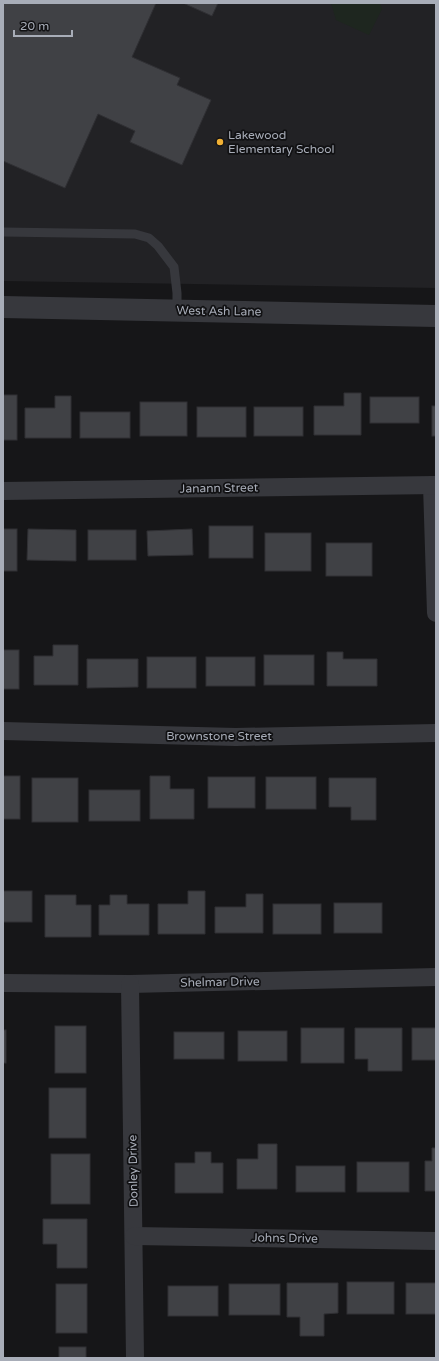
<svg xmlns="http://www.w3.org/2000/svg" width="439" height="1361" font-family="'Varela Round',sans-serif">
	<style>
		.built { fill: #222225 }
		.green { fill: #1e261f }
		.building { fill: #404145; stroke: #303034 }
		.lines { fill: none; stroke-linecap: round; stroke-linejoin: round }
		.service { stroke: #37383d; stroke-width: 9 }
		.minor { stroke: #37383d; stroke-width: 18 }
		.tertiary { stroke: #37383d; stroke-width: 22 }
		.poi-dot { fill: #f2b134; stroke: #111113; stroke-width: 1.5 }
		.labels { text-anchor: middle; dominant-baseline: central; stroke-width: 3.5; stroke-linejoin: round; paint-order: stroke }
		.poi-label { font-size: 12px; fill: #a8adb8; stroke: #111113; text-anchor: start }
		.street-label { font-size: 12px; fill: #a8adb8; stroke: #111113 }
	</style>
	<rect width="100%" height="100%" fill="#161618"/>
	<path class="built" d="M3,3H436V288L3,281Z"/>
	<path class="green" d="M331,3H380L382,9L369,35L336,20Z"/>
	<g class="building">
		<path d="M3,3H156L132,57L180,78L177,85L211,100L182,165L130,142L135,131L98,114L65,188L3,161Z"/>
		<path d="M183,3H218L212,16Z"/>
		<path d="M344,393H361V435H314V406H344Z"/>
		<rect x="3" y="395" width="14" height="45"/>
		<path d="M55,396H71V438H25V408H55Z"/>
		<rect x="370" y="397" width="49" height="26"/>
		<rect x="140" y="402" width="47" height="34"/>
		<rect x="432" y="406" width="4" height="30"/>
		<rect x="197" y="407" width="49" height="30"/>
		<rect x="254" y="407" width="49" height="29"/>
		<rect x="80" y="412" width="50" height="26"/>
		<rect x="209" y="526" width="44" height="32"/>
		<rect x="3" y="529" width="14" height="42"/>
		<path d="M28,529L76,530V561L27,560Z"/>
		<path d="M192,529L193,555L148,556L147,531Z"/>
		<rect x="88" y="530" width="48" height="30"/>
		<rect x="265" y="533" width="46" height="38"/>
		<rect x="326" y="543" width="46" height="33"/>
		<path d="M53,645H78V685H34V656H53Z"/>
		<rect x="3" y="650" width="16" height="39"/>
		<path d="M327,652H343V659H377V686H327Z"/>
		<rect x="264" y="655" width="50" height="30"/>
		<rect x="147" y="657" width="49" height="31"/>
		<rect x="206" y="657" width="49" height="29"/>
		<path d="M87,659H138V687L87,688Z"/>
		<rect x="3" y="776" width="17" height="43"/>
		<path d="M150,776H170V789H194V819H150Z"/>
		<rect x="208" y="777" width="47" height="31"/>
		<rect x="266" y="777" width="50" height="32"/>
		<rect x="32" y="778" width="46" height="44"/>
		<path d="M329,778H376V820H351V807H329Z"/>
		<rect x="89" y="790" width="51" height="31"/>
		<rect x="3" y="891" width="29" height="31"/>
		<path d="M188,891H205V934H158V904H188Z"/>
		<path d="M246,894H263V933H215V907H246Z"/>
		<path d="M45,895H76V905H91V937H45Z"/>
		<path d="M110,895H127V904H149V935H99V905H110Z"/>
		<rect x="334" y="903" width="48" height="30"/>
		<rect x="273" y="904" width="48" height="30"/>
		<rect x="55" y="1026" width="31" height="47"/>
		<rect x="301" y="1028" width="43" height="35"/>
		<path d="M355,1028H402V1071H368V1059H355Z"/>
		<rect x="412" y="1028" width="24" height="32"/>
		<rect x="3" y="1030" width="3" height="33"/>
		<rect x="238" y="1031" width="49" height="30"/>
		<rect x="174" y="1032" width="50" height="27"/>
		<rect x="49" y="1088" width="37" height="50"/>
		<path d="M258,1144H277V1189H237V1159H258Z"/>
		<path d="M432,1148H436V1191H425V1161H432Z"/>
		<path d="M195,1152H211V1163H223V1193H175V1163H195Z"/>
		<rect x="51" y="1154" width="39" height="50"/>
		<rect x="357" y="1162" width="52" height="30"/>
		<rect x="296" y="1166" width="49" height="26"/>
		<path d="M43,1219H87V1268H57V1244H43Z"/>
		<rect x="347" y="1282" width="47" height="32"/>
		<path d="M287,1283H338V1313L324,1314V1336H300V1317H287Z"/>
		<rect x="406" y="1283" width="30" height="31"/>
		<rect x="56" y="1284" width="31" height="49"/>
		<rect x="229" y="1284" width="51" height="31"/>
		<rect x="168" y="1286" width="50" height="30"/>
		<rect x="59" y="1347" width="27" height="11"/>
	</g>
	<g class="lines">
		<path class="service" d="M3,232L135,234L149,238L158,246L174,267L177,293V311"/>
		<g class="minor">
			<path d="M432,485L436,613"/>
			<path d="M3,491L436,485"/>
			<path d="M3,731L236,737L436,733"/>
			<path d="M3,983L130,984L436,977"/>
			<path d="M130,984L135,1358"/>
			<path d="M134,1236L436,1241"/>
		</g>
		<path class="tertiary" d="M3,307L436,316"/>
	</g>
	<circle class="poi-dot" cx="220" cy="142" r="4"/>
	<g class="labels">
		<g class="poi-label">
			<text x="228" y="135">Lakewood<tspan x="228" dy="14">Elementary School</tspan></text>
		</g>
		<g class="street-label">
			<text transform="translate(219 311) rotate(1)">West Ash Lane</text>
			<text transform="translate(219 488) rotate(-1)">Janann Street</text>
			<text x="219" y="736">Brownstone Street</text>
			<text transform="translate(220 982) rotate(-1)">Shelmar Drive</text>
			<text transform="translate(133 1171) rotate(-91)">Donley Drive</text>
			<text transform="translate(285 1238) rotate(1)">Johns Drive</text>
		</g>
	</g>
	<rect width="439" height="1361" fill="none" stroke="#a8adb8" stroke-width="8"/>
	<path d="M14 30v6h58v-6" fill="none" stroke="#a8adb8" stroke-width="2"/>
	<text x="20" y="30" font-size="12" fill="#a8adb8" stroke="#111113" stroke-width="3" paint-order="stroke">20 m</text>
</svg>
